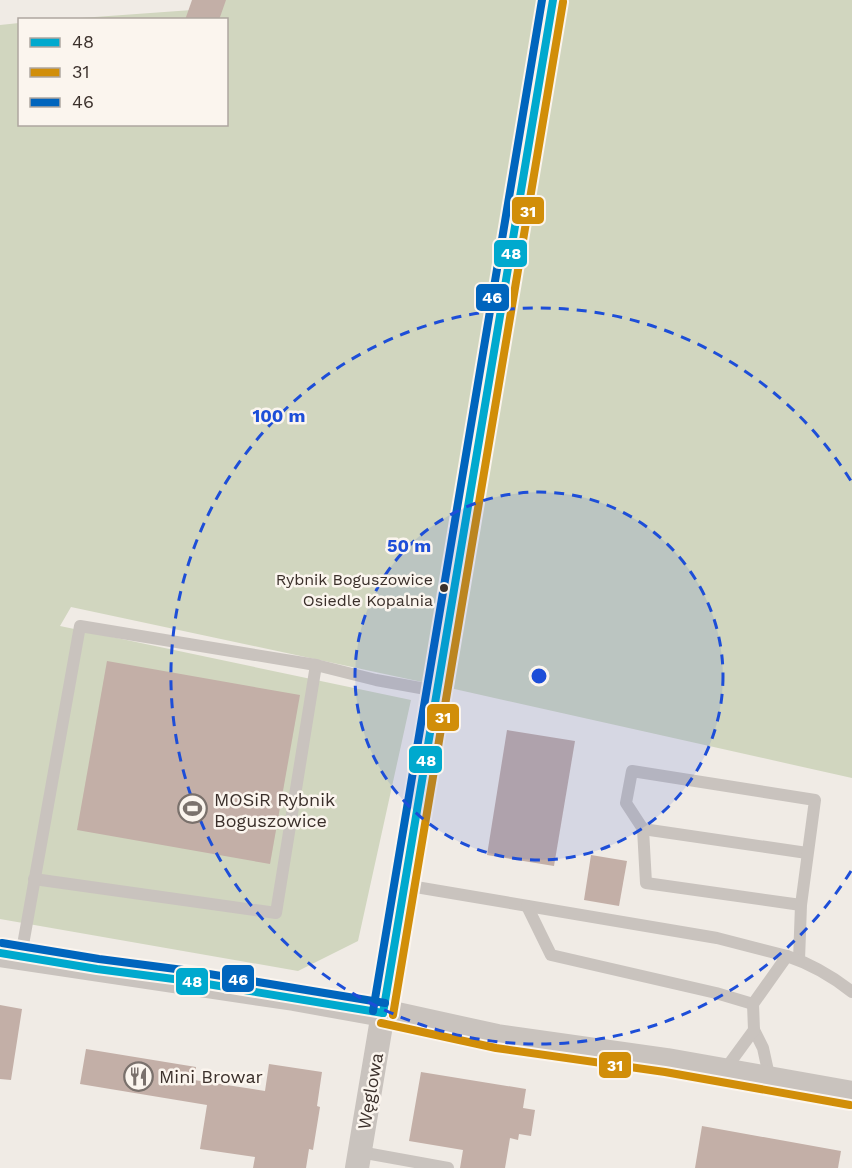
<svg xmlns="http://www.w3.org/2000/svg" width="852" height="1168" font-family="'Work Sans',sans-serif">
	<style>
		.green { fill: #d1d6bf }
		.building { fill: #c3afa7 }
		.lines { fill: none; stroke-linecap: round; stroke-linejoin: round }
		.service { stroke: #c9c3be; stroke-width: 12 }
		.minor { stroke: #c9c3be; stroke-width: 24 }
		.tertiary { stroke: #c9c3be; stroke-width: 28 }
		.bus-1-casing { stroke: #fbf5ee; stroke-width: 12 }
		.bus-2-casing { stroke: #fbf5ee; stroke-width: 12 }
		.bus-3-casing { stroke: #fbf5ee; stroke-width: 12 }
		.bus-1 { stroke: #00a9ce; stroke-width: 8 }
		.bus-2 { stroke: #d18e09; stroke-width: 8 }
		.bus-3 { stroke: #0065bd; stroke-width: 8 }
		.ring { fill: none; stroke: #1d4ed8; stroke-width: 3; stroke-dasharray: 10 8 }
		.bus-dot { fill: #3b302b; stroke: #fbf5ee; stroke-width: 2 }
		.labels { text-anchor: middle; dominant-baseline: central; stroke-width: 5; stroke-linejoin: round; paint-order: stroke }
		.bus-label { font-size: 16px; fill: #3b302b; stroke: #fbf5ee; text-anchor: end }
		.poi-label { font-size: 18px; fill: #3b302b; stroke: #fbf5ee; text-anchor: start }
		.street-label { font-size: 18px; fill: #3b302b; stroke: #fbf5ee }
		.centre { fill: #1d4ed8; stroke: #fbf5ee; stroke-width: 3 }
		.ring-label { font-size: 18px; text-anchor: middle; font-weight: bold; fill: #1d4ed8; stroke: #fbf5ee; stroke-width: 5; stroke-linejoin: round; paint-order: stroke }
		.line-badge { stroke: #fbf5ee; stroke-width: 2 }
		.badge-label { font-size: 16px; text-anchor: middle; font-weight: bold; fill: #fff }
	</style>
	<rect width="100%" height="100%" fill="#f0ebe5"/>
	<path class="green" d="M221,0H852V778L450,688L71,607L60,626L411,700L358,941L298,971L0,919V25L19,23L20,124H226V20L67,19L192,10Z"/>
	<g class="building">
		<path d="M192,0H226L219,20H185Z"/>
		<path d="M107,661L300,695L270,864L77,830Z"/>
		<path d="M507,730L575,741L554,866L487,855Z"/>
		<path d="M591,855L627,861L619,906L584,900Z"/>
		<path d="M0,1005L22,1009L11,1080L0,1079Z"/>
		<path d="M86,1049L196,1067L194,1080L265,1091L269,1064L322,1072L317,1106L320,1107L313,1150L309,1149L306,1168H253L255,1157L200,1149L207,1105L80,1084Z"/>
		<path d="M421,1072L526,1089L523,1108L535,1110L531,1136L519,1134L518,1140L510,1138L505,1168H460L463,1150L409,1141Z"/>
		<path d="M702,1126L841,1151L838,1168H695Z"/>
	</g>
	<g class="lines">
		<g class="service">
			<path d="M643,829L807,853"/>
			<path d="M34,879L276,913L316,665"/>
			<path d="M404,885L717,938L787,956"/>
			<path d="M527,906L551,955L716,993L753,1004"/>
			<path d="M21,956L80,626L316,665L376,680L437,691"/>
			<path d="M799,960L801,905L815,800L632,771L626,803L643,829L646,883L801,905"/>
			<path d="M754,1030L763,1048L770,1080"/>
			<path d="M724,1071L754,1030L753,1004L787,956C811,964 832,976 852,992"/>
			<path d="M360,1152L448,1168"/>
		</g>
		<path class="minor" d="M357,1168L383,1013"/>
		<g class="tertiary">
			<path d="M0,953L294,997L383,1013L497,1038L667,1062L852,1095"/>
			<path d="M383,1013L553,0"/>
		</g>
		<defs>
			<g id="bus-1">
				<path d="M0,953L97,969L189,981L383,1013"/>
				<path d="M383,1013L553,0"/>
			</g>
			<g id="bus-2">
				<path d="M393,1015L563,2"/>
				<path d="M381,1023L496,1048L665,1072L850,1105"/>
			</g>
			<g id="bus-3">
				<path d="M2,943L99,959L191,971L385,1003"/>
				<path d="M373,1011L542,0"/>
			</g>
		</defs>
		<use href="#bus-1" class="bus-1-casing"/>
		<use href="#bus-2" class="bus-2-casing"/>
		<use href="#bus-3" class="bus-3-casing"/>
		<use href="#bus-1" class="bus-1"/>
		<use href="#bus-2" class="bus-2"/>
		<use href="#bus-3" class="bus-3"/>
	</g>
	<circle cx="539" cy="676" r="184" fill="#1d4ed8" fill-opacity=".12"/>
	<g class="ring">
		<circle cx="539" cy="676" r="184"/>
		<path d="M851 871A368 368 0 1 1 851 481"/>
	</g>
	<defs>
		<symbol id="stadium-ring" viewBox="-11 -11 22 22"><circle r="9.5" fill="#fbf5ee" stroke="#7a716c" stroke-width="1.5"/><path d="M0-5a6.5 5 0 1 0 0 10a6.5 5 0 1 0 0-10ZM-3.5-1.8h7v3.6h-7Z" fill="#7a716c"/></symbol>
		<symbol id="restaurant-ring" viewBox="-11 -11 22 22"><circle r="9.5" fill="#fbf5ee" stroke="#7a716c" stroke-width="1.5"/><path d="M-5-6h1v4h1v-4h1v4h1v-4h1v5L-1.5 .5V6h-2V.5L-5-1ZM5-6V6H3V1.5H1.5Q1.5-4 5-6Z" fill="#7a716c"/></symbol>
	</defs>
	<g fill-rule="evenodd">
		<use href="#stadium-ring" x="176" y="792" width="33" height="33"/>
		<use href="#restaurant-ring" x="122" y="1060" width="33" height="33"/>
	</g>
	<circle class="bus-dot" cx="444" cy="588" r="5"/>
	<g class="labels">
		<g class="bus-label">
			<text x="433" y="579">Rybnik Boguszowice<tspan x="433" dy="21">Osiedle Kopalnia</tspan></text>
		</g>
		<g class="poi-label">
			<text x="214" y="799">MOSiR Rybnik<tspan x="214" dy="21">Boguszowice</tspan></text>
			<text x="159" y="1076">Mini Browar</text>
		</g>
		<g class="street-label">
			<text transform="translate(370 1091) rotate(-80)">Węglowa</text>
		</g>
	</g>
	<circle cx="539" cy="676" r="9" class="centre"/>
	<g class="ring-label">
		<text x="279" y="422">100 m</text>
		<text x="409" y="552">50 m</text>
	</g>
	<g class="line-badge">
		<rect x="511" y="196" width="34" height="29" rx="6" fill="#d18e09"/>
		<rect x="493" y="239" width="35" height="29" rx="6" fill="#00a9ce"/>
		<rect x="475" y="283" width="35" height="29" rx="6" fill="#0065bd"/>
		<rect x="426" y="703" width="34" height="29" rx="6" fill="#d18e09"/>
		<rect x="408" y="745" width="35" height="29" rx="6" fill="#00a9ce"/>
		<rect x="221" y="964" width="34" height="29" rx="6" fill="#0065bd"/>
		<rect x="175" y="967" width="34" height="29" rx="6" fill="#00a9ce"/>
		<rect x="598" y="1051" width="34" height="28" rx="6" fill="#d18e09"/>
	</g>
	<g class="badge-label">
		<text x="528" y="217">31</text>
		<text x="511" y="259">48</text>
		<text x="492" y="303">46</text>
		<text x="443" y="723">31</text>
		<text x="426" y="766">48</text>
		<text x="238" y="985">46</text>
		<text x="192" y="987">48</text>
		<text x="615" y="1071">31</text>
	</g>
	<rect x="18" y="18" width="210" height="108" fill="#fbf5ee" stroke="#aea6a0" stroke-width="1.5"/>
	<rect x="30" y="38" width="30" height="9" fill="#00a9ce" stroke="#aea6a0" stroke-width="1.5"/>
	<text x="72" y="48" font-size="18" fill="#3b302b">48</text>
	<rect x="30" y="68" width="30" height="9" fill="#d18e09" stroke="#aea6a0" stroke-width="1.5"/>
	<text x="72" y="78" font-size="18" fill="#3b302b">31</text>
	<rect x="30" y="98" width="30" height="9" fill="#0065bd" stroke="#aea6a0" stroke-width="1.5"/>
	<text x="72" y="108" font-size="18" fill="#3b302b">46</text>
</svg>
